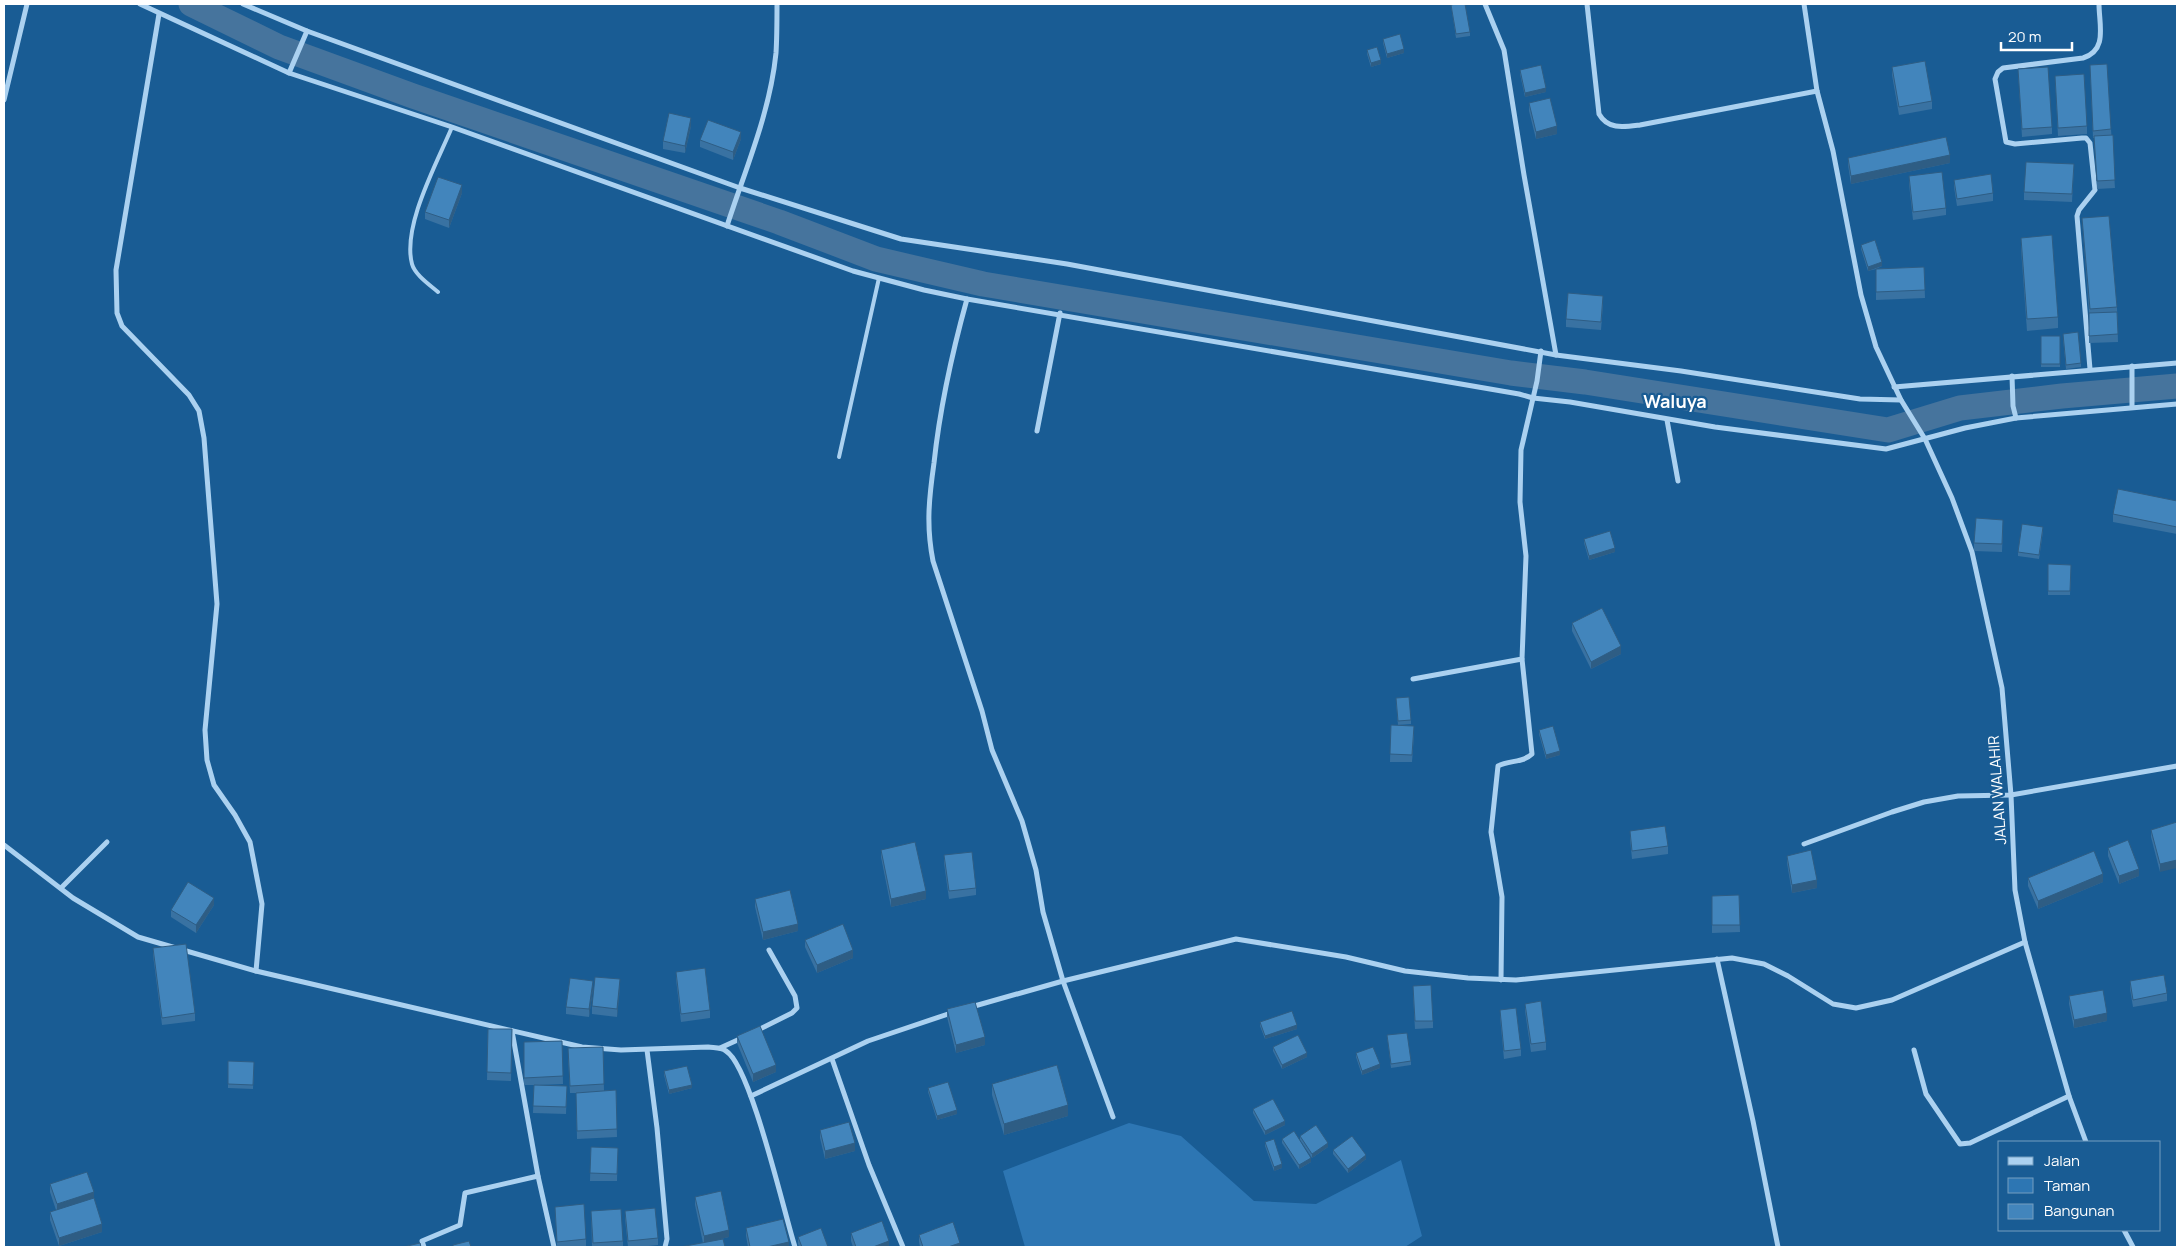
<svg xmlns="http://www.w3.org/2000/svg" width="2181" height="1251" font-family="Manrope,sans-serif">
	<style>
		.green { fill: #2d76b3 }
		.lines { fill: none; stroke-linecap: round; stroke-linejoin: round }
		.canal { stroke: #46749d; stroke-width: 25 }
		.lane { stroke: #abd1f0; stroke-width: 4 }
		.street { stroke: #abd1f0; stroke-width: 5 }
		.wall { fill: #3972a2 }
		.shaded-wall { fill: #2e5d84 }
		.building { fill: #4285bc; stroke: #2e5d84 }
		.labels { text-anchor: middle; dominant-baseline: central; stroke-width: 4.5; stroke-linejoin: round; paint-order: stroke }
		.street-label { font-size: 15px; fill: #fff; stroke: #195c94 }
		.quarter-label { font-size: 18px; font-weight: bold; fill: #fff; stroke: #195c94 }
	</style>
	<rect width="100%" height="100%" fill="#195c94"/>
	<path class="green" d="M1129,1123L1181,1136L1254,1201L1316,1204L1401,1160L1422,1236L1405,1247H1025L1003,1171Z"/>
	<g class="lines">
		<path class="canal" d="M191,4L279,47L413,96L779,222L876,259L983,284L1511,373L1585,382L1888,430L1960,408L2062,396L2177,386"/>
		<g class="lane">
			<path d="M438,292C430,285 415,275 412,264C402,226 437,163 452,127"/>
			<path d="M839,457L879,278"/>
		</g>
		<g class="street">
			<path d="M140,4L289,73L452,127L853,271L924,290L967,299L1519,394L1533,398L1570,402L1715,427L1886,449L1965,428L2016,418L2177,404"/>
			<path d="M243,4L307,31L740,188L901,239L1067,264L1556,355L1681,371L1860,399L1901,400"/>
			<path d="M1485,4L1504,50L1524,175L1556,355"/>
			<path d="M1587,4L1599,114C1608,130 1624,127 1640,125L1817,91"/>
			<path d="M1804,4L1817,91L1833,151L1861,295L1876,347L1901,400L1925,439L1952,498L1972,552L2002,688L2011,795L2015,890L2025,942L2069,1096L2086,1142"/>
			<path d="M159,14L116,270L117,313L122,326L189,395L199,411L204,438L217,604L205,730L207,760L214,785L235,815L250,842L262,904L256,971"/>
			<path d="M289,73L307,31"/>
			<path d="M4,100L27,4"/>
			<path d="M727,226C745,170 770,113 776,53C777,37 777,20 777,4"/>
			<path d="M967,299C952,353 940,407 934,463C929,498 926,526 933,561L982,711L992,750L1022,821L1036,870L1043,912L1063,981L1113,1117"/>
			<path d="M2132,366V407"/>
			<path d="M2090,369L2077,216L2079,210L2095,190L2090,143L2086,138H2082L2015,144L2006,142L1995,79L1998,72L2003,68L2083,58C2108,50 2099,25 2099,4"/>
			<path d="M2012,376L2013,406L2016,418"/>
			<path d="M1894,387L2177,363"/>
			<path d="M1667,420L1678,481"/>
			<path d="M1037,431L1060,313"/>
			<path d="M1413,679L1522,659L1526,556L1520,502L1521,450L1537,381L1541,351"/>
			<path d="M1804,844L1892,812L1924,802L1958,796L2011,795L2177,766"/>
			<path d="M4,845L73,898L138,937L256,971L582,1047L621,1050L708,1047C714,1048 721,1047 726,1051C751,1066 784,1213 795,1247"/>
			<path d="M61,888L107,842"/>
			<path d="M1717,959L1753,1121L1778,1247"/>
			<path d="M1501,980L1502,897L1491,832L1498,766C1509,760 1523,763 1532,754L1522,659"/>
			<path d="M971,1007L1063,981L1236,939L1346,957L1405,971L1468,978L1516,980L1732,958L1764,964L1788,976L1833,1004L1856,1008L1892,1000L2025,942"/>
			<path d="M512,1031L538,1176L554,1247"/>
			<path d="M756,1031L792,1013L797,1008L795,996L769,950"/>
			<path d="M720,1048L742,1038"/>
			<path d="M647,1050L657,1128L667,1239L665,1247"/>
			<path d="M1914,1050L1926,1094L1960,1144L1970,1143L2069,1096"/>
			<path d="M832,1059L869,1165L903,1247"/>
			<path d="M751,1096L868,1041L951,1013"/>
			<path d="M2124,1230L2133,1247"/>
			<path d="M424,1247L422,1241L460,1225L465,1193L538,1176"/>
		</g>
	</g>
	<g class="wall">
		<path d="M1451,5L1470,32V36L1456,38Z"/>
		<path d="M1383,39L1404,53L1387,58L1383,43Z"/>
		<path d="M1367,50L1381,64L1371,67L1367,54Z"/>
		<path d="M2090,65L2111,129L2115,188L2097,189L2094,138H2093Z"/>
		<path d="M1892,67L1932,101V109L1899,115L1892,75Z"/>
		<path d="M2018,69L2052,127V134L2022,137Z"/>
		<path d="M1520,70L1546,92L1525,97L1520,74Z"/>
		<path d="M2055,76L2087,126V134L2058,136Z"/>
		<path d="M1529,103L1557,134L1536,139L1529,111Z"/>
		<path d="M691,126L685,153L663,149V141Z"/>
		<path d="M741,139L733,160L700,147V140Z"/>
		<path d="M1848,158L1950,163L1851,184L1848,165Z"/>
		<path d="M2074,164L2072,202L2024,200V192Z"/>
		<path d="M1909,176L1946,208V215L1913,220L1909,184Z"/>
		<path d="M1954,180L1993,193V201L1957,206L1954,187Z"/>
		<path d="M462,193L449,228L425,219V212Z"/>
		<path d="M2082,218L2117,307L2118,342L2089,343V313Z"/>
		<path d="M2021,238L2058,317V328L2027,331L2021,249Z"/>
		<path d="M1861,245L1882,266L1876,269L1924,267L1925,298L1876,300V269L1868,271L1861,249Z"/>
		<path d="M1603,304L1601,330L1566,327V319Z"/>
		<rect x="2041" y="336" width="19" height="31"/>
		<path d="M2063,338L2081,363V367L2066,369Z"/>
		<path d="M2177,501V534L2113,522V514Z"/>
		<path d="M2003,527L2002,552L1974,551V543Z"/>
		<path d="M2043,531L2039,559L2018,556V552Z"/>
		<path d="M1584,539L1615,552L1589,560L1584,543Z"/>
		<path d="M2048,564L2071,565L2070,595H2048Z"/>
		<path d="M1572,623L1621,654L1591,669L1572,631Z"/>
		<path d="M1396,702L1411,720V724L1398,725Z"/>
		<path d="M1391,725L1414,734L1412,762H1390Z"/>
		<path d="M1539,730L1560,755L1546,759L1539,734Z"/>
		<path d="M2177,822L2160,872L2151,837V830Z"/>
		<path d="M1630,831L1668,846V854L1632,859L1630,839Z"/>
		<path d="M2108,848L2139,876L2119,884L2108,856Z"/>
		<path d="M881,850L926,899L891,907L881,857Z"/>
		<path d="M944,855L976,888V895L949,899L944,863Z"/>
		<path d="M1787,856L1817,888L1792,893L1787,863Z"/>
		<path d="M2028,878L2103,882L2038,909L2028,886Z"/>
		<path d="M1739,895L1740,932L1712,933V896Z"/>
		<path d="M755,899L798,931L763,940L755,907Z"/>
		<path d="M214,905L196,933L171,917V910Z"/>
		<path d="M805,940L853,958L817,973L805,947Z"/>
		<path d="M153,948L195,1013V1021L162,1025L153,955Z"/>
		<path d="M676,972L710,1010V1018L681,1022L676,979Z"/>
		<path d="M2130,981L2167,993V1001L2133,1007L2130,989Z"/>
		<path d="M620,987L617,1017L592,1014V1006Z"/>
		<path d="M593,989L589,1017L566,1014V1007Z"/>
		<path d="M1413,994L1433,1021V1028L1415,1029Z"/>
		<path d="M2069,996L2107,1021L2074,1028L2069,1004Z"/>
		<path d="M1525,1004L1546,1042V1050L1531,1052L1525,1011Z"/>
		<path d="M947,1009L985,1045L956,1053L947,1017Z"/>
		<path d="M1500,1010L1521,1049V1056L1504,1059L1500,1017Z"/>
		<path d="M1260,1022L1297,1029L1265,1039L1260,1026Z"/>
		<path d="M488,1029H512L511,1081L487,1080Z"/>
		<path d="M1387,1035L1411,1061V1065L1391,1068Z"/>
		<path d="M737,1036L776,1072L753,1082L737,1043Z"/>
		<path d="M562,1041L563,1084L540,1085L567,1086L566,1114L533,1113L534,1085H524V1042Z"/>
		<path d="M603,1047L604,1091L616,1090L617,1137L577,1139L576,1093H570L568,1056Z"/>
		<path d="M1273,1047L1307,1057L1282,1069L1273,1051Z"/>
		<path d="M1356,1053L1380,1068L1362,1075L1356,1057Z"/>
		<path d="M228,1061L254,1062L253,1089L228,1088Z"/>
		<path d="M664,1071L692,1088L669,1094L664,1075Z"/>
		<path d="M992,1084L1068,1116L1004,1135L992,1095Z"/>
		<path d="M928,1088L957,1114L937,1120L928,1092Z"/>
		<path d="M1253,1109L1285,1125L1265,1135L1253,1113Z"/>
		<path d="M820,1130L855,1151L825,1159L820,1138Z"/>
		<path d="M1300,1136L1328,1147L1312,1158L1300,1140Z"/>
		<path d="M1282,1139L1311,1162L1299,1169L1282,1143Z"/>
		<path d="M1265,1142L1282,1168L1274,1171L1265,1146Z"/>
		<path d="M591,1147L618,1148L617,1181H590Z"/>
		<path d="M1333,1150L1366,1159L1348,1173L1333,1154Z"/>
		<path d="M50,1184L94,1198L102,1232L59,1246L50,1220V1212L56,1210L50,1192Z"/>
		<path d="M695,1197L729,1237L703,1243L695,1205Z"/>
		<path d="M555,1207L586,1239V1247H557Z"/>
		<path d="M591,1211L623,1241V1247H592Z"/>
		<path d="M625,1211L658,1238V1245L639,1247H628L625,1219Z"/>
		<path d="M746,1228L789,1247H748L746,1236Z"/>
		<path d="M851,1233L889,1247H853L851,1241Z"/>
		<path d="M919,1235L960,1247H920L919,1242Z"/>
		<path d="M798,1237L828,1247H799L798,1244Z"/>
	</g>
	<g class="shaded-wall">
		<path d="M1404,49V53L1387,58V54Z"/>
		<path d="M1381,60V64L1371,67V63Z"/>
		<path d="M1546,88V92L1525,97V93Z"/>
		<path d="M691,118V126L685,153V146Z"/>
		<path d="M1557,126V134L1536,139V132Z"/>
		<path d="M741,132V139L733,160V152Z"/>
		<path d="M1950,155V163L1851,184V176Z"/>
		<path d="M462,185V193L449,228V220Z"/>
		<path d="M1882,262V266L1868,271V267Z"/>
		<path d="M1615,548V552L1589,560V556Z"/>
		<path d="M1621,646V654L1591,669V662Z"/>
		<path d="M1560,751V755L1546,759V755Z"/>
		<path d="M2177,860V868L2160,872V864Z"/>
		<path d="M2139,869V876L2119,884V876Z"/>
		<path d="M2103,874V882L2038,909V901Z"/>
		<path d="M1817,880V888L1792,893V885Z"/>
		<path d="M926,891V899L891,907V899Z"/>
		<path d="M214,898V905L196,933V925Z"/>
		<path d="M798,924V931L763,940V932Z"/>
		<path d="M853,950V958L817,973V965Z"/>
		<path d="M620,979V987L617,1017V1009Z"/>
		<path d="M593,981V989L589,1017V1009Z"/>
		<path d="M2107,1013V1021L2074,1028V1020Z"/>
		<path d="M1297,1025V1029L1265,1039V1036Z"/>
		<path d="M985,1037V1045L956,1053V1045Z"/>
		<path d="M1307,1053V1057L1282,1069V1065Z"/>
		<path d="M1380,1064V1068L1362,1075V1071Z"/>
		<path d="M776,1065V1072L753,1082V1074Z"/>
		<path d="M692,1085V1088L669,1094V1090Z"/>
		<path d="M1068,1105V1116L1004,1135V1124Z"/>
		<path d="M957,1110V1114L937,1120V1116Z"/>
		<path d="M1285,1121V1125L1265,1135V1131Z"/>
		<path d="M855,1143V1151L825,1159V1151Z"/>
		<path d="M1328,1143V1147L1312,1158V1154Z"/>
		<path d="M1366,1155V1159L1348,1173V1169Z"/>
		<path d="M1311,1158V1162L1299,1169V1165Z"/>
		<path d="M1282,1164V1168L1274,1171V1167Z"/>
		<path d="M94,1192V1199L57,1212V1204Z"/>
		<path d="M102,1224V1232L59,1246V1238Z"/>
		<path d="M729,1230V1237L704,1243V1236Z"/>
		<path d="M889,1241V1247H873Z"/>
		<path d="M789,1242V1247H767Z"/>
		<path d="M960,1243V1247H948Z"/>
	</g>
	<g class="building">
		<path d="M1456,4H1465L1470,32L1456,34L1451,5Z"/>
		<path d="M1400,34L1404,49L1387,54L1383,39Z"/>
		<path d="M1377,47L1381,60L1371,63L1367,50Z"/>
		<path d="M1925,61L1932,101L1899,107L1892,67Z"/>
		<path d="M2107,64L2111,129L2093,131L2090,65Z"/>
		<path d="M1541,65L1546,88L1525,93L1520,70Z"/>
		<path d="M2048,67L2052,127L2022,129L2018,69Z"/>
		<path d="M2084,74L2087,126L2058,128L2055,76Z"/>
		<path d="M1550,98L1557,126L1536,132L1529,103Z"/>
		<path d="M669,113L691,118L685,146L663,141Z"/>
		<path d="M708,120L741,132L733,152L700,140Z"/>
		<path d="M2113,135L2115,180L2097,181L2094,136Z"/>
		<path d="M1946,137L1950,155L1851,176L1848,158Z"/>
		<path d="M2026,162L2074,164L2072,194L2024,192Z"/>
		<path d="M1942,172L1946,208L1913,212L1909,176Z"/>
		<path d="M1991,174L1993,193L1957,199L1954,180Z"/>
		<path d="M438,177L462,185L449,220L425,212Z"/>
		<path d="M2109,216L2117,307L2090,309L2082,218Z"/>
		<path d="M2052,235L2058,317L2027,319L2021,238Z"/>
		<path d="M1875,240L1882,262L1868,267L1861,245Z"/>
		<path d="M1924,267L1925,290L1876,292V269Z"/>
		<path d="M1568,293L1603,296L1601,322L1566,319Z"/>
		<path d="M2117,312L2118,334L2089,336V313Z"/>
		<path d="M2078,332L2081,363L2066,365L2063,334Z"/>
		<rect x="2041" y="336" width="19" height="28"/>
		<path d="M2118,489L2177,501V527L2113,514Z"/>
		<path d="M1976,518L2003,520L2002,544L1974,543Z"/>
		<path d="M2022,524L2043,527L2039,555L2018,552Z"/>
		<path d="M1610,531L1615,548L1589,556L1584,539Z"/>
		<path d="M2048,564L2071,565L2070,591H2048Z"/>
		<path d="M1602,608L1621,646L1591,662L1572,623Z"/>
		<path d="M1409,697L1411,720L1398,721L1396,698Z"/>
		<path d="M1391,725L1414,726L1412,755L1390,754Z"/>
		<path d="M1553,726L1560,751L1546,755L1539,730Z"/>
		<path d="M2177,822V860L2160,864L2151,830Z"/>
		<path d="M1665,826L1668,846L1632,851L1630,831Z"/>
		<path d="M2128,840L2139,869L2119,876L2108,848Z"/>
		<path d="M915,842L926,891L891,899L881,850Z"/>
		<path d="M1811,850L1817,880L1792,885L1787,856Z"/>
		<path d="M2094,851L2103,874L2038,901L2028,878Z"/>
		<path d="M972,852L976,888L949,891L944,855Z"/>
		<path d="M188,882L214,898L196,925L171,910Z"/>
		<path d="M790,890L798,924L763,932L755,899Z"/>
		<path d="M1739,895L1740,925H1712V896Z"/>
		<path d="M843,924L853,950L817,965L805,940Z"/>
		<path d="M186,944L195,1013L162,1018L153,948Z"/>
		<path d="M705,968L710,1010L681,1014L676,972Z"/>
		<path d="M2164,975L2167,993L2133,1000L2130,981Z"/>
		<path d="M595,977L620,979L617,1009L592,1006Z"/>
		<path d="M570,978L593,981L589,1009L566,1007Z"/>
		<path d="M1431,985L1433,1021H1415L1413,986Z"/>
		<path d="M2103,990L2107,1013L2074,1020L2069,996Z"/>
		<path d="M1541,1001L1546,1042L1531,1044L1525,1004Z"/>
		<path d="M975,1002L985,1037L956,1045L947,1009Z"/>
		<path d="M1516,1008L1521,1049L1504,1051L1500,1010Z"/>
		<path d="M1292,1011L1297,1025L1265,1036L1260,1022Z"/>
		<path d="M760,1026L776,1065L753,1074L737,1036Z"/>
		<path d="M488,1029H512L511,1073L487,1072Z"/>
		<path d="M1407,1033L1411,1061L1391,1064L1387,1035Z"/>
		<path d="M1298,1035L1307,1053L1282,1065L1273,1047Z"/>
		<path d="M562,1041L563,1076L524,1078V1042Z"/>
		<path d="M603,1047L604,1084L570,1086L568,1048Z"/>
		<path d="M1373,1047L1380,1064L1362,1071L1356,1053Z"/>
		<path d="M228,1061L254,1062L253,1085L228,1084Z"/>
		<path d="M1057,1065L1068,1105L1004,1124L992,1084Z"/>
		<path d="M687,1066L692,1085L669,1090L664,1071Z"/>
		<path d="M948,1082L957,1110L937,1116L928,1088Z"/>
		<path d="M534,1085L567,1086L566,1107L533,1106Z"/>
		<path d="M616,1090L617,1129L577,1131L576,1093Z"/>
		<path d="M1273,1099L1285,1121L1265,1131L1253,1109Z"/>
		<path d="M849,1122L855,1143L825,1151L820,1130Z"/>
		<path d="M1316,1125L1328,1143L1312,1154L1300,1136Z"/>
		<path d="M1294,1131L1311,1158L1299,1165L1282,1139Z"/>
		<path d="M1352,1136L1366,1155L1348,1169L1333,1150Z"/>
		<path d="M1274,1139L1282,1164L1274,1167L1265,1142Z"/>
		<path d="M591,1147L618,1148L617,1174L590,1173Z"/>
		<path d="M87,1172L94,1192L57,1204L50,1184Z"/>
		<path d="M721,1191L729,1230L704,1236L695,1197Z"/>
		<path d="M94,1198L102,1224L59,1238L50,1212Z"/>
		<path d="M584,1204L586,1239L557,1242L555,1207Z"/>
		<path d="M655,1208L658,1238L628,1241L625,1211Z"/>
		<path d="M621,1209L623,1241L593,1243L591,1211Z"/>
		<path d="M783,1219L789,1242L767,1247H750L746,1228Z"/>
		<path d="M882,1221L889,1241L873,1247H856L851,1233Z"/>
		<path d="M953,1222L960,1243L948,1247H923L919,1235Z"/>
		<path d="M821,1228L828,1247H802L798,1237Z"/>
		<path d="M723,1239L725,1247H680Z"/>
		<path d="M469,1241L471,1247H453V1245Z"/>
		<path d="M420,1243L421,1247H403Z"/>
	</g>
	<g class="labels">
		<g class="street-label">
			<text transform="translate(1997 790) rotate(-94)">JALAN WALAHIR</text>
		</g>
		<g class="quarter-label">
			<text x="1675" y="401">Waluya</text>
		</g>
	</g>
	<rect width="2181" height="1251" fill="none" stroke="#ffffff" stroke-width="10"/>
	<rect x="1998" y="1141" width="162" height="90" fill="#195c94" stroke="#759dbf"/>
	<rect x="2008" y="1157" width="25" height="8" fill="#abd1f0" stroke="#759dbf"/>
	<text x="2044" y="1166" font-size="15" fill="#ffffff">Jalan</text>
	<rect x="2008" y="1178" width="25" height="15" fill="#2d76b3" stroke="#759dbf"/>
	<text x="2044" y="1191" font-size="15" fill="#ffffff">Taman</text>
	<rect x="2008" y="1204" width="25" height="15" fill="#4285bc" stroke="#759dbf"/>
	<text x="2044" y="1216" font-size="15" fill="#ffffff">Bangunan</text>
	<path d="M2001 42v8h71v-8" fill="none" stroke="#ffffff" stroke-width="2.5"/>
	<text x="2008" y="42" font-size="15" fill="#ffffff" stroke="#195c94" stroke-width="4" paint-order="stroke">20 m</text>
</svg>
